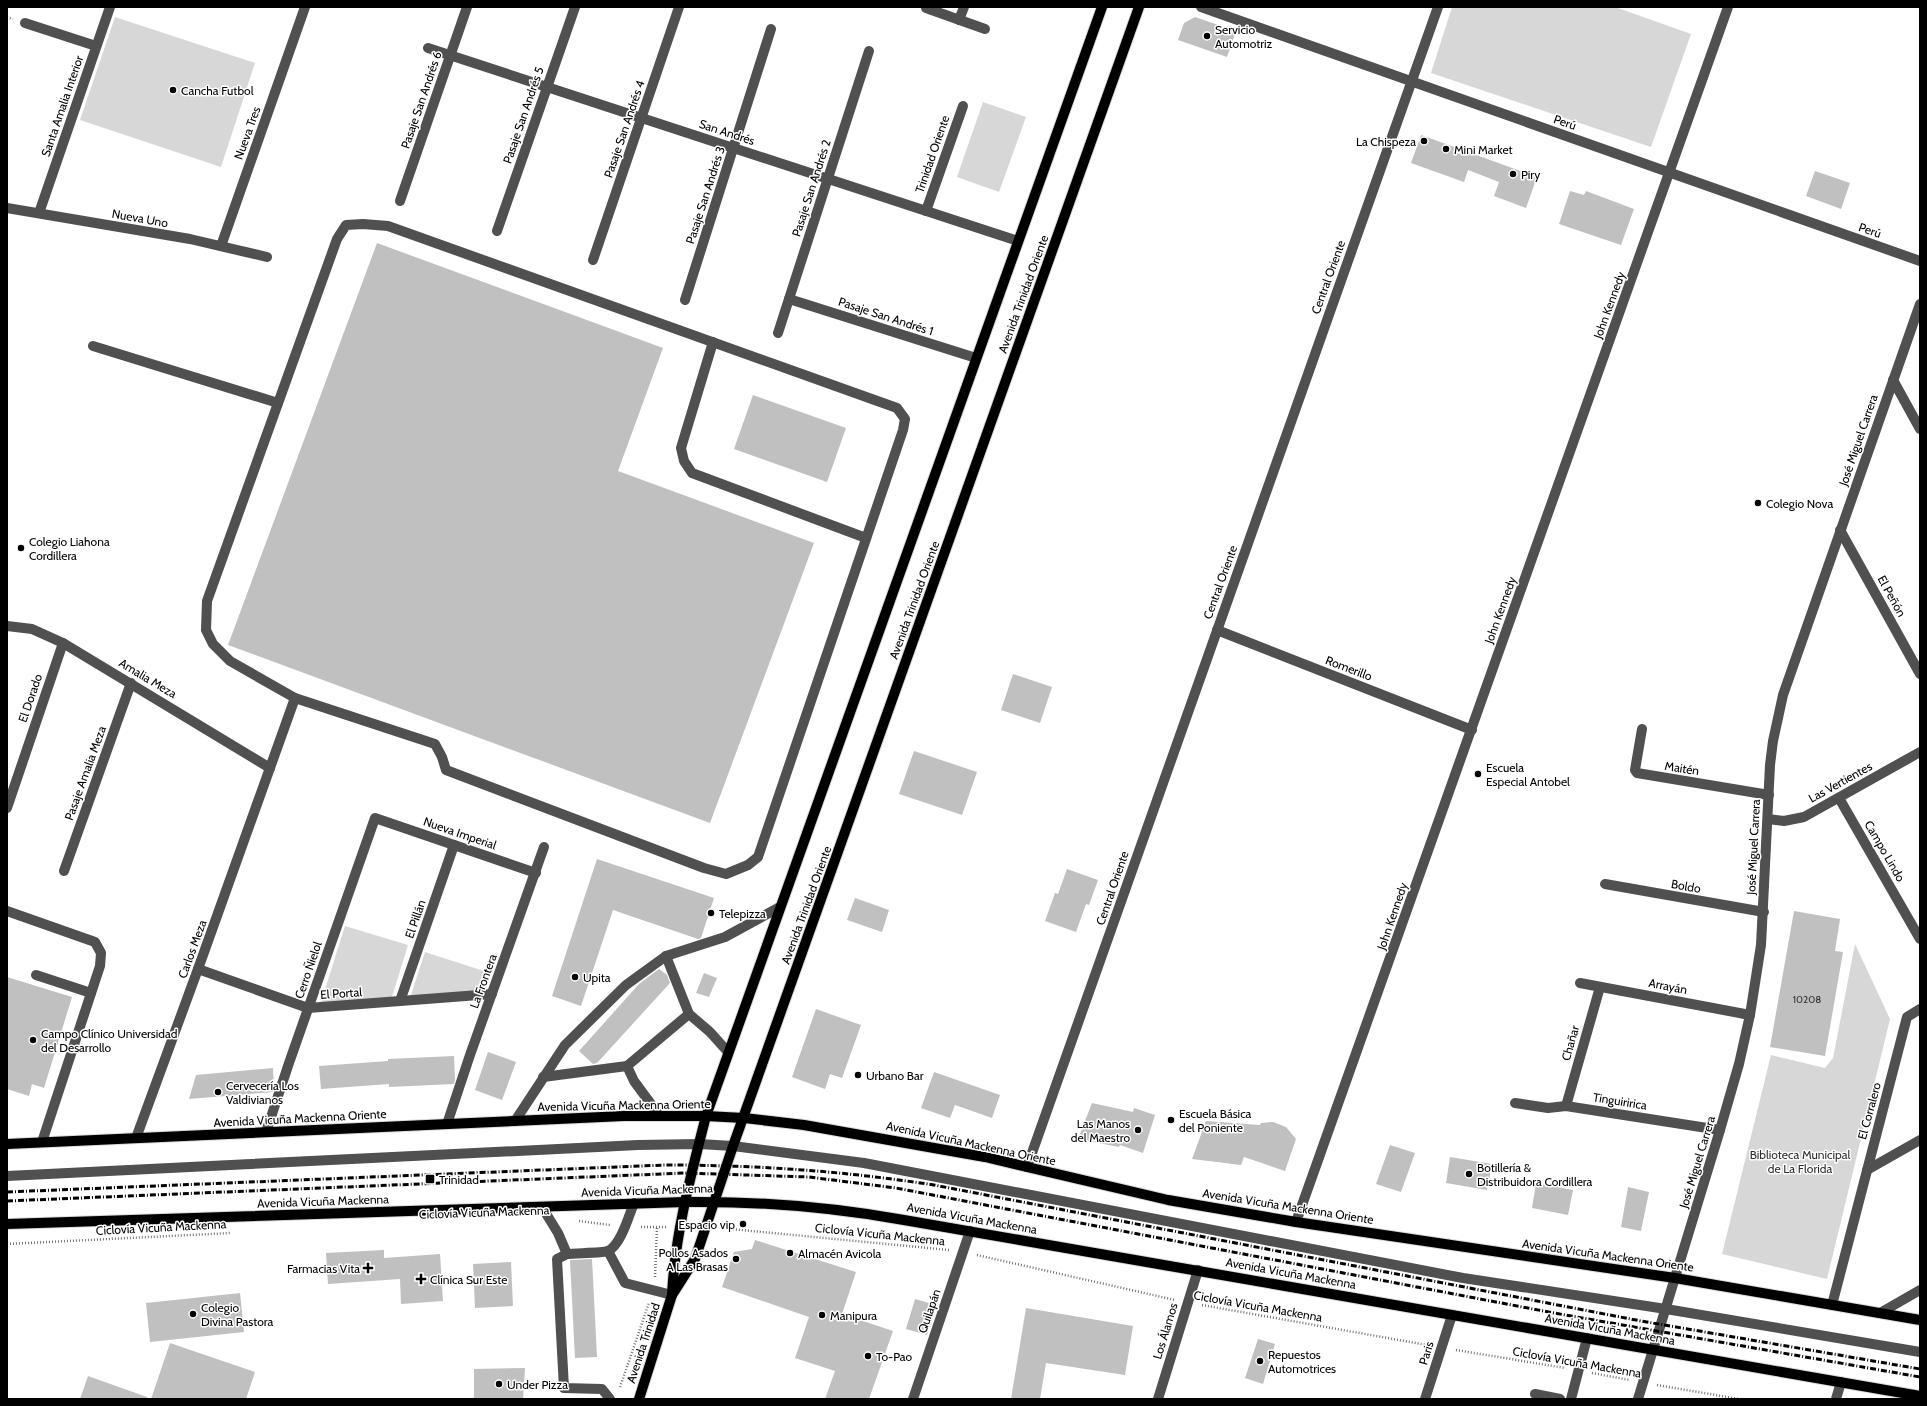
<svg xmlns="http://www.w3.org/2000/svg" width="1927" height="1406" font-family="Cabin,sans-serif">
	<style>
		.green { fill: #d7d7d7 }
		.building { fill: #c0c0c0 }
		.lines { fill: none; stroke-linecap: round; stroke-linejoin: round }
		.major-casing { stroke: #dbdbdb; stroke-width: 12 }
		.path { stroke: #727272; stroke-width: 2.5; stroke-dasharray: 1 2; stroke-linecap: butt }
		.minor { stroke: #505050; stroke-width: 10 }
		.major { stroke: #000; stroke-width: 10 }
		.rail { stroke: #000; stroke-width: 3; stroke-dasharray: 6 2 1 2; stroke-linecap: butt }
		.poi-dot { fill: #000; stroke: #fff; stroke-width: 1.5 }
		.labels { text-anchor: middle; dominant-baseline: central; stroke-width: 3; stroke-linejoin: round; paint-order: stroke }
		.number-label { font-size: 10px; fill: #303030 }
		.poi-label { font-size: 12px; fill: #000; stroke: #fff; text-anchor: start }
		.street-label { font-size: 12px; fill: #000; stroke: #fff }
		.park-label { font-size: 12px; fill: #2e2e2e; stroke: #fff }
	</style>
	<rect width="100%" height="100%" fill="#fff"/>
	<g class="green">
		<path d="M1452,7H1615L1691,34L1651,147L1431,73Z"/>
		<path d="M115,17L255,63L221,167L80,120Z"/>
		<path d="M983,102L1026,117L999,192L957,177Z"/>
		<path d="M345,926L408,945L391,1000L320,1005Z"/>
		<path d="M1855,944L1890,1019L1827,1279L1722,1254L1771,1055L1825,1068L1833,1058Z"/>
		<path d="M425,952L490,973L482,997L409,1001Z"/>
	</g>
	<g class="building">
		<path d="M1195,17L1236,31L1227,57L1178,40L1184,23Z"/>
		<path d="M1421,135L1537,177L1526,208L1494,196L1499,182L1468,170L1464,182L1411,163Z"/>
		<path d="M1815,171L1850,183L1841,209L1806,196Z"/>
		<path d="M1570,191L1584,195L1586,191L1634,209L1621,245L1559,224Z"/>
		<path d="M377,243L663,348L618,471L814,543L710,823L228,645Z"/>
		<path d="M753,395L846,428L827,482L734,449Z"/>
		<path d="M1013,674L1052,687L1040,723L1001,710Z"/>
		<path d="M914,751L977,772L962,815L899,794Z"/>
		<path d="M597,859L714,898L701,938L698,939L613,910L581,1006L552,996Z"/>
		<path d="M1067,869L1098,880L1089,905L1086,904L1076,932L1045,921L1055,893L1058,894Z"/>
		<path d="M855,898L889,910L882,932L847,920Z"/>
		<path d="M1794,911L1840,919L1835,951L1843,952L1825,1056L1770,1047Z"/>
		<path d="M659,969L667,975L670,983L597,1063L593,1064L579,1051L639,984Z"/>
		<path d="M704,973L717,978L709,997L696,993Z"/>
		<path d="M7,977L72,997L44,1088L32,1084L29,1096L7,1089Z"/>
		<path d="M816,1009L861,1025L842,1078L830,1074L825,1089L792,1077Z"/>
		<path d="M488,1052L516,1062L502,1100L475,1090Z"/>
		<path d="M454,1056L455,1079L454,1084L389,1087V1084L321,1089L319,1066L388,1061V1059Z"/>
		<path d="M273,1068L274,1087L273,1092L189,1099L196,1075Z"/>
		<path d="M934,1072L1000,1095L992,1118L955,1105L950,1118L921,1108Z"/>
		<path d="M1092,1103L1133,1112L1134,1108L1155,1115L1143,1153L1120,1145L1119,1147L1078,1139Z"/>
		<path d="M1206,1121L1260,1125L1261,1123L1273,1122L1286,1127L1296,1139L1285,1171L1244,1157L1241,1165L1192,1159Z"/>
		<path d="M1390,1145L1415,1153L1401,1192L1376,1184Z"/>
		<path d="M1450,1157L1492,1164L1487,1190L1446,1183Z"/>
		<path d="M1536,1183L1573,1190L1568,1215L1532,1208Z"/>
		<path d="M1628,1187L1649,1192L1641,1231L1621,1227Z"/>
		<path d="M755,1240L856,1272L842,1314L893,1331L869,1399H825L835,1371L795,1358L809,1317L722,1287L734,1252L752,1249Z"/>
		<path d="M384,1250V1258L440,1254L443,1301L401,1304L400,1279L328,1284L326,1253Z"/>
		<path d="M592,1259L597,1357L575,1358L570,1260Z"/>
		<path d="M511,1262L513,1306L475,1308L473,1264Z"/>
		<path d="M240,1293L244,1332L150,1342L146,1303Z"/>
		<path d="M915,1299L936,1305L927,1335L906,1329Z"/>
		<path d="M1026,1308L1133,1326L1125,1375L1046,1363L1040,1399H1011Z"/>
		<path d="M1258,1339L1275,1344L1263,1384L1245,1378Z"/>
		<path d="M170,1343L255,1372L246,1399H151Z"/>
		<path d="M525,1368L523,1399H474V1369Z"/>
		<path d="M88,1376L147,1397V1399H80Z"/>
	</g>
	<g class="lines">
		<defs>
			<g id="major">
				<path d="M7,1144L624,1116H706L744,1118L804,1125L985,1157L1168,1200L1296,1222L1675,1278L1920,1320"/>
				<path d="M7,1224L685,1202C759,1201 831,1207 904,1220L1920,1396"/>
				<path d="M672,1295C675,1233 691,1175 706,1116L1102,7"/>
				<path d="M639,1399L672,1295L695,1259L733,1146L1139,7"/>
			</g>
		</defs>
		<use href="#major" class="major-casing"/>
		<g class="path">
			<path d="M7,17L13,19"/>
			<path d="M579,1221L610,1225"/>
			<path d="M641,1227H666"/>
			<path d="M721,1228L949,1250"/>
			<path d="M7,1244L231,1233"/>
			<path d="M977,1255L1175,1300"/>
			<path d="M655,1277L657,1227"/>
			<path d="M1202,1305L1427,1345"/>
			<path d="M1456,1350L1565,1368"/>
			<path d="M1592,1373L1630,1380"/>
			<path d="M1657,1385L1739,1399"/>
			<path d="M620,1387L649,1303"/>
		</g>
		<g class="minor">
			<path d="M1201,7L1920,261"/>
			<path d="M926,8L985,29"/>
			<path d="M959,20L964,7"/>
			<path d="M25,23L96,46"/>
			<path d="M428,48L1018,241"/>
			<path d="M400,201L467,7"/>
			<path d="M7,208L190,239L267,257"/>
			<path d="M926,211L963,106"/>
			<path d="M39,213L110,7"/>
			<path d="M363,224L388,226L897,408L905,419L903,430L758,857L748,865L726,874L704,868L446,770L442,757L435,744L295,698L230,661L213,644L206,630L207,601L337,239L346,225Z"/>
			<path d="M497,231L575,7"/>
			<path d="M221,246L305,7"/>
			<path d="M593,260L679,7"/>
			<path d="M789,299L976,358"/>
			<path d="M685,300L771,29"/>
			<path d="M778,333L869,51"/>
			<path d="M713,342L681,448L684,461L692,473L866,538"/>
			<path d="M93,346L278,403"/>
			<path d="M1893,380L1920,429"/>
			<path d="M1840,530L1920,674"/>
			<path d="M7,626L32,629L63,643L270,768"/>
			<path d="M1217,630L1472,730"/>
			<path d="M1642,729L1635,770L1637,773L1769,795"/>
			<path d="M1839,798L1920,939"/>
			<path d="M7,808L63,643"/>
			<path d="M1768,819L1784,821L1804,817L1920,752"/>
			<path d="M64,871L131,683"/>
			<path d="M1605,884L1764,912"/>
			<path d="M7,911L95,942L101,953L100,966L42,1142"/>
			<path d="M666,956L689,1014L710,1032L728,1052"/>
			<path d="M198,969L308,1008L492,994"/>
			<path d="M36,975L91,993"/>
			<path d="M1580,983L1750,1015"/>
			<path d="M400,1001L454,845"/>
			<path d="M627,1066L689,1014"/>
			<path d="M543,1077L627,1066L634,1081L659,1115"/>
			<path d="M1515,1103L1548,1108L1566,1106L1720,1130"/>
			<path d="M1566,1106L1600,987"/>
			<path d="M515,1121L565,1045L626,985L666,956L725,937L780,907"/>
			<path d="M447,1124L470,1055L544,847"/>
			<path d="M266,1132L289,1063L375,818L536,873"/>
			<path d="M136,1138L198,969L295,698"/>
			<path d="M1027,1167L1438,7"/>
			<path d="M1867,1170L1920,1140"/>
			<path d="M7,1176L638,1145L699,1144L733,1146L864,1163L1463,1278L1666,1309L1920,1352"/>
			<path d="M542,1207L558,1233L567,1254C576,1253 603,1253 608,1251C621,1245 629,1215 634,1203"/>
			<path d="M1296,1222L1728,7"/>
			<path d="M608,1251L625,1283L672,1295"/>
			<path d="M567,1254L557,1259L564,1388L602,1389L610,1399"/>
			<path d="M1832,1305L1907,1017L1920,1009"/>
			<path d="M1880,1313L1920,1290"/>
			<path d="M1535,1394L1560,1399"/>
			<path d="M913,1399L970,1231"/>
			<path d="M1158,1399L1198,1270"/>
			<path d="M1425,1399L1452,1315"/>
			<path d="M1571,1399L1587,1338"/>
			<path d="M1638,1399L1720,1130L1739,1064L1750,1015L1761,945L1770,765L1773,741L1783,695L1920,304"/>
			<path d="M1836,1399L1841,1382"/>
		</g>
		<use href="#major" class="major"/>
		<g class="rail">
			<path d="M7,1192L665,1165C756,1165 844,1171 934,1185L1641,1321L1920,1369"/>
			<path d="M7,1201L684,1173L809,1177L896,1188L1554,1313L1920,1377"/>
		</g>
	</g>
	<g class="poi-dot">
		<circle cx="1207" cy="36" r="4"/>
		<circle cx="173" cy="90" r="4"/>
		<circle cx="1424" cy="141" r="4"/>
		<circle cx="1446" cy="149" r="4"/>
		<circle cx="1513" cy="174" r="4"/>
		<circle cx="1758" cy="503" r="4"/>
		<circle cx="21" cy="548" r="4"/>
		<circle cx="1478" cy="774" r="4"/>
		<circle cx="711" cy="913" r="4"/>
		<circle cx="575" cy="977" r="4"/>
		<circle cx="33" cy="1040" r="4"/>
		<circle cx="858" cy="1075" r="4"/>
		<circle cx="218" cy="1092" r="4"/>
		<circle cx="1171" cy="1120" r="4"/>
		<circle cx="1138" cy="1130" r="4"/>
		<circle cx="1469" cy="1174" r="4"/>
		<rect x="425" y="1174" width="10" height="10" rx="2"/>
		<circle cx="743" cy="1224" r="4"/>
		<circle cx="790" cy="1253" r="4"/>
		<circle cx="736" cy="1259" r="4"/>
		<path d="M366 1262h4v4h4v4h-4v4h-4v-4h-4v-4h4z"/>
		<path d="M419 1273h4v4h4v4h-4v4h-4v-4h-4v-4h4z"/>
		<circle cx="193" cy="1314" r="4"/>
		<circle cx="822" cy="1315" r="4"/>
		<circle cx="868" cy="1356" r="4"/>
		<circle cx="1260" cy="1361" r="4"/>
		<circle cx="499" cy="1384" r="4"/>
	</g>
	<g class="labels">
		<g class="number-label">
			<text x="1807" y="999">10208</text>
		</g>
		<g class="poi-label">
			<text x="1215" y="29">Servicio<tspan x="1215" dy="14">Automotriz</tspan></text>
			<text x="181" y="90">Cancha Futbol</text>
			<text x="1416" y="141" text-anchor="end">La Chispeza</text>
			<text x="1454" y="149">Mini Market</text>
			<text x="1521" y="174">Piry</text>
			<text x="1766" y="503">Colegio Nova</text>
			<text x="29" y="541">Colegio Liahona<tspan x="29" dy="14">Cordillera</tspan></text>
			<text x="1486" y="767">Escuela<tspan x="1486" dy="14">Especial Antobel</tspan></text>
			<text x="719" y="913">Telepizza</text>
			<text x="583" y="977">Upita</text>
			<text x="41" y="1033">Campo Clínico Universidad<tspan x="41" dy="14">del Desarrollo</tspan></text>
			<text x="866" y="1075">Urbano Bar</text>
			<text x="226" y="1085">Cervecería Los<tspan x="226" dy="14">Valdivianos</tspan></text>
			<text x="1179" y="1113">Escuela Básica<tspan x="1179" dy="14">del Poniente</tspan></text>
			<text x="1130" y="1123" text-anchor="end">Las Manos<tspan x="1130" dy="14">del Maestro</tspan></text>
			<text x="1477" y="1167">Botillería &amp;<tspan x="1477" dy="14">Distribuidora Cordillera</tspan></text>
			<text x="439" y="1179">Trinidad</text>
			<text x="735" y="1224" text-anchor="end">Espacio vip</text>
			<text x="728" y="1252" text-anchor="end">Pollos Asados<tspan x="728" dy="14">A Las Brasas</tspan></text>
			<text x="798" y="1253">Almacén Avicola</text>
			<text x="360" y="1268" text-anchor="end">Farmacias Vita</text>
			<text x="430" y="1279">Clínica Sur Este</text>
			<text x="201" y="1307">Colegio<tspan x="201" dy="14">Divina Pastora</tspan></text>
			<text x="830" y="1315">Manipura</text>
			<text x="1268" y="1354">Repuestos<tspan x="1268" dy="14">Automotrices</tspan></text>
			<text x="876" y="1356">To-Pao</text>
			<text x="507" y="1384">Under Pizza</text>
		</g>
		<g class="street-label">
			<text transform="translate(421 100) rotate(-71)">Pasaje San Andrés 6</text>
			<text transform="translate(62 106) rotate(-71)">Santa Amalia Interior</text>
			<text transform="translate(523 115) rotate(-71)">Pasaje San Andrés 5</text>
			<text transform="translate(1565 122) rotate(19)">Perú</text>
			<text transform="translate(624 129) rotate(-71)">Pasaje San Andrés 4</text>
			<text transform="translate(727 132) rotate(18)">San Andrés</text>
			<text transform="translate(247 133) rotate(-70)">Nueva Tres</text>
			<text transform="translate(932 154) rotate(-71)">Trinidad Oriente</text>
			<text transform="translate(811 188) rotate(-72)">Pasaje San Andrés 2</text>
			<text transform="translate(705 195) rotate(-72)">Pasaje San Andrés 3</text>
			<text transform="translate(140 218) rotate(10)">Nueva Uno</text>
			<text transform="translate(1870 230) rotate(19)">Perú</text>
			<text transform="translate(1328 277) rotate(-70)">Central Oriente</text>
			<text transform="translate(1023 294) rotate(-70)">Avenida Trinidad Oriente</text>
			<text transform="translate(1609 305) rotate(-70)">John Kennedy</text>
			<text transform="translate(886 316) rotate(18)">Pasaje San Andrés 1</text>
			<text transform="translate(1858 440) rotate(-71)">José Miguel Carrera</text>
			<text transform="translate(1220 582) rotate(-70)">Central Oriente</text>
			<text transform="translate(1892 596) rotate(61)">El Peñón</text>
			<text transform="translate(914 600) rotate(-70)">Avenida Trinidad Oriente</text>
			<text transform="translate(1500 610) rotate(-70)">John Kennedy</text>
			<text transform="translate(1349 668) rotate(21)">Romerillo</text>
			<text transform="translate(148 678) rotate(31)">Amalia Meza</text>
			<text transform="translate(30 698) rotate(-71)">El Dorado</text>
			<text transform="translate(1682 768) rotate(9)">Maitén</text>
			<text transform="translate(85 773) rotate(-70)">Pasaje Amalia Meza</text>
			<text transform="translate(1840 782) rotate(-29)">Las Vertientes</text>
			<text transform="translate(460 833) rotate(19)">Nueva Imperial</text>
			<text transform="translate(1753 847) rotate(-87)">José Miguel Carrera</text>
			<text transform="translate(1885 851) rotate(60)">Campo Lindo</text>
			<text transform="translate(1686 886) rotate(10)">Boldo</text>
			<text transform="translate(1112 888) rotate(-71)">Central Oriente</text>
			<text transform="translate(806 905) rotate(-70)">Avenida Trinidad Oriente</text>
			<text transform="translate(1392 916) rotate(-71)">John Kennedy</text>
			<text transform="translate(415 919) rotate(-71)">El Pillán</text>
			<text transform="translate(192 949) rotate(-70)">Carlos Meza</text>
			<text transform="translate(308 970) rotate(-71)">Cerro Ñielol</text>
			<text transform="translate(483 981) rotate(-70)">La Frontera</text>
			<text transform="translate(1668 986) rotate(11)">Arrayán</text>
			<text transform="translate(341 993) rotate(-4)">El Portal</text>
			<text transform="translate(1570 1043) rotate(-74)">Chañar</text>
			<text transform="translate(1620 1101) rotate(9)">Tinguiririca</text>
			<text transform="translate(624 1105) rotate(-1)">Avenida Vicuña Mackenna Oriente</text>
			<text transform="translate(1869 1111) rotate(-75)">El Corralero</text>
			<text transform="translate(300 1118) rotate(-3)">Avenida Vicuña Mackenna Oriente</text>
			<text transform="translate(971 1143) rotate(12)">Avenida Vicuña Mackenna Oriente</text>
			<text transform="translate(1697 1162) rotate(-73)">José Miguel Carrera</text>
			<text transform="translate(647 1190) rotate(-2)">Avenida Vicuña Mackenna</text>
			<text transform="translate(323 1201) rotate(-2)">Avenida Vicuña Mackenna</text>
			<text transform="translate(1288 1206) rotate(9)">Avenida Vicuña Mackenna Oriente</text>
			<text transform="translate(484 1212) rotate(-2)">Ciclovía Vicuña Mackenna</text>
			<text transform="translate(972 1218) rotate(10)">Avenida Vicuña Mackenna</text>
			<text transform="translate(161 1227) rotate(-3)">Ciclovía Vicuña Mackenna</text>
			<text transform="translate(880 1234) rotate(6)">Ciclovía Vicuña Mackenna</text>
			<text transform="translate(1608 1255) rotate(8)">Avenida Vicuña Mackenna Oriente</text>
			<text transform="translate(1291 1273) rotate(10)">Avenida Vicuña Mackenna</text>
			<text transform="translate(1258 1306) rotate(10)">Ciclovía Vicuña Mackenna</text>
			<text transform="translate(929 1311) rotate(-71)">Quilapán</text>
			<text transform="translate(1610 1329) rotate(10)">Avenida Vicuña Mackenna</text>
			<text transform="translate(1165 1331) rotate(-73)">Los Álamos</text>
			<text transform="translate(643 1343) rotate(-72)">Avenida Trinidad</text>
			<text transform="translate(1426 1353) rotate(-73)">Paris</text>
			<text transform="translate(1577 1362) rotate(10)">Ciclovía Vicuña Mackenna</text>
		</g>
		<g class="park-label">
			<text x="1800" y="1154">Biblioteca Municipal<tspan x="1800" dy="14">de La Florida</tspan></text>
		</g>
	</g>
	<rect width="1927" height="1406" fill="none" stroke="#000000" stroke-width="16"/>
</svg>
